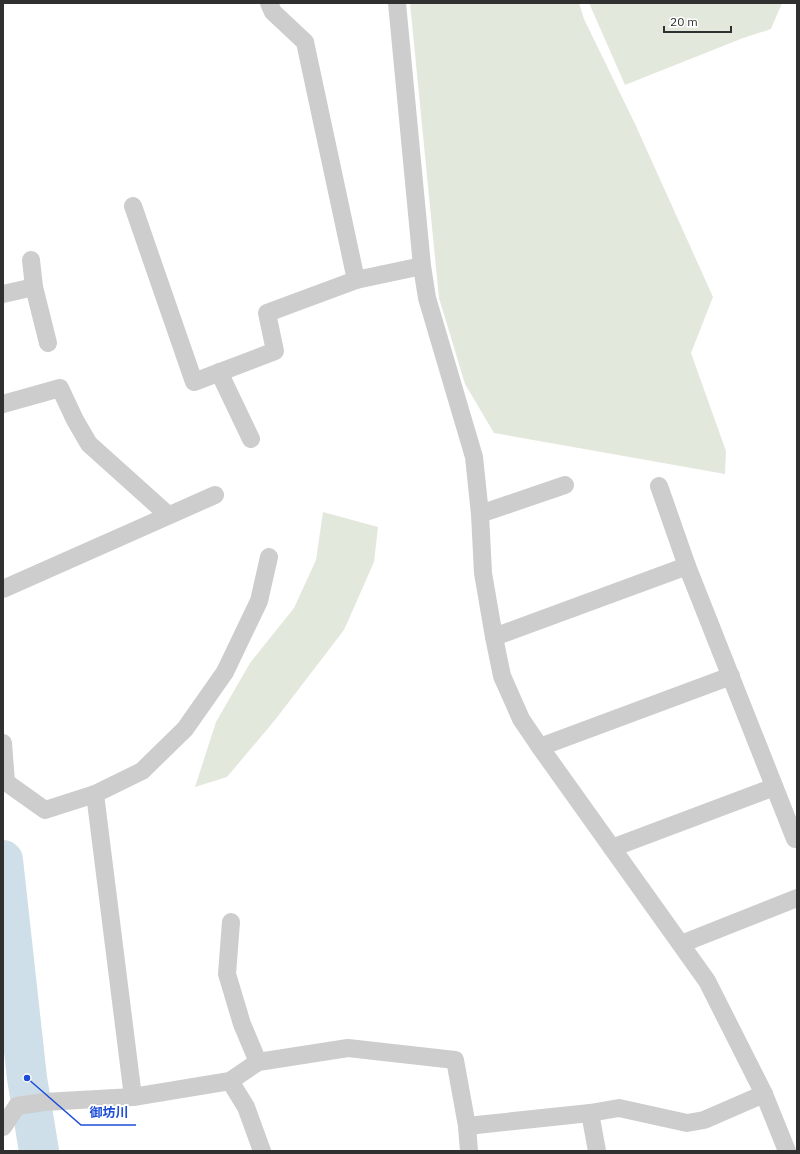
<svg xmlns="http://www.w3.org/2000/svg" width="800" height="1154" font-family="'IBM Plex Sans','Noto Sans JP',sans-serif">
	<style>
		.green { fill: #e3e8dd }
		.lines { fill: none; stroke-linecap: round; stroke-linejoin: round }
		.river { stroke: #cedfe9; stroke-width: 40 }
		.street { stroke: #cdcdcd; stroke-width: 18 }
		.leader { fill: none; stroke: #1d4ed8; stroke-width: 1.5 }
		.callout-dot { fill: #1d4ed8; stroke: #fff; stroke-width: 1.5 }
		.callout-label { font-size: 13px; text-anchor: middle; font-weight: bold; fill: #1d4ed8; stroke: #fff; stroke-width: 4; stroke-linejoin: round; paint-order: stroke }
	</style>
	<rect width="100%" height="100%" fill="#fff"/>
	<g class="green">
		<path d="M410,3H579L584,19L636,126L713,297L691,353L726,451L725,474L494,433L465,384L439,298Z"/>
		<path d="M589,3H782L771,29L743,38L625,85Z"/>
		<path d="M323,512L378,527L374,562L344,630L275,720L227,777L195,787L216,722L250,663L294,608L316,560Z"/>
	</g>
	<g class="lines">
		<path class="river" d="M3,860L27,1078L39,1151"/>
		<g class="street">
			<path d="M269,3L273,12L305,42L356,280"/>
			<path d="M397,3L422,266L427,298L474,457L480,514L483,573L494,637L502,676L521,719L540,747L707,981L764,1094L787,1151"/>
			<path d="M133,206L194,382L275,351L267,313L356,280L422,266"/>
			<path d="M31,260L34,287L48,343"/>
			<path d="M3,294L34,287"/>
			<path d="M219,372L251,439"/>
			<path d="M3,404L60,388L75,420L89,444L168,515"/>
			<path d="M659,486L687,566L795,839"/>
			<path d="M480,514L565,485"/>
			<path d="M3,589L215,495"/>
			<path d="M494,637L687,566"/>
			<path d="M3,743L6,782"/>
			<path d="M540,747L731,676"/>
			<path d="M3,780L45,810L95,794L142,771L185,729L225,672L259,601L269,557"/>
			<path d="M95,794L133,1097"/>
			<path d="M612,848L774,787"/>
			<path d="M231,922L227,974L242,1024L258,1062"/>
			<path d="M681,944L797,898"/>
			<path d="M230,1081L246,1107L262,1151"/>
			<path d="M590,1113L597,1151"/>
			<path d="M467,1126L590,1113L619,1108L687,1123L704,1120L764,1094"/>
			<path d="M3,1127L17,1106L44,1102L133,1097L230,1081L258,1062L348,1048L455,1060L467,1126L469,1151"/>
		</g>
	</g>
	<path class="leader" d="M27 1078L81 1125H136"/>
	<circle class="callout-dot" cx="27" cy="1078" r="4"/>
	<g class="callout-label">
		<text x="109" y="1117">御坊川</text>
	</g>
	<rect width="800" height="1154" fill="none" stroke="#303030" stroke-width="8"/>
	<path d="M664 26v6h67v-6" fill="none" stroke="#303030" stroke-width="2"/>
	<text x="670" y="26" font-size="12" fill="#303030" stroke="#ffffff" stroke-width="3" paint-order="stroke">20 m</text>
</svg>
